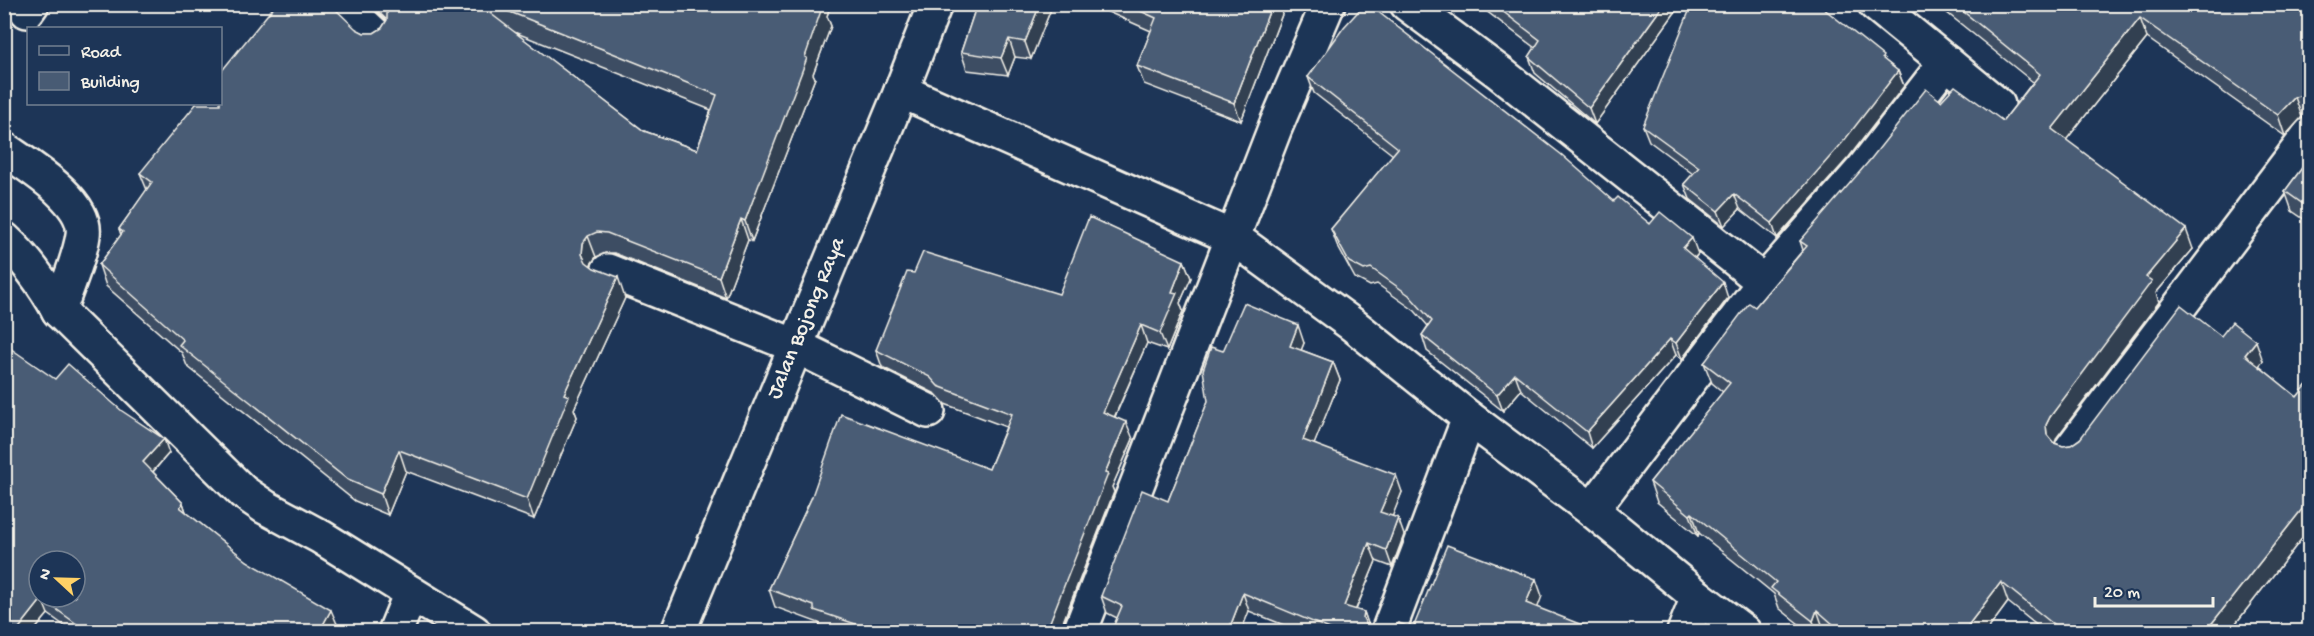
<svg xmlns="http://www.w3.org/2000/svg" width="2314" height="636" font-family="'Gochi Hand',sans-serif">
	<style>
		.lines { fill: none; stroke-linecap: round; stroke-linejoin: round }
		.minor-casing { stroke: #f4f1e8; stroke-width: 38 }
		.minor { stroke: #1d3557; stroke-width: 33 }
		.wall { fill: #3e4e64; stroke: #f4f1e8; stroke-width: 1.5; fill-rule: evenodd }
		.shaded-wall { fill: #324051; stroke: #f4f1e8; stroke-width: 1.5 }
		.building { fill: #485b74; stroke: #f4f1e8; stroke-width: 1.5; fill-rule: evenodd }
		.labels { text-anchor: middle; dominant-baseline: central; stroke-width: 5; stroke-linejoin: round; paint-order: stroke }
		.street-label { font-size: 22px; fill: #f4f1e8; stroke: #1d3557 }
	</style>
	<rect width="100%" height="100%" fill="#1d3557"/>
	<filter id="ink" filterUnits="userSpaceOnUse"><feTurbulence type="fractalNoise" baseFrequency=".0167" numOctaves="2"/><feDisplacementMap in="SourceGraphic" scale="12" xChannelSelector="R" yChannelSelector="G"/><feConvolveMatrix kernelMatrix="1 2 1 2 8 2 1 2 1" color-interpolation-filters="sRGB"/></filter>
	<g filter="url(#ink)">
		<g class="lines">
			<defs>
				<g id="minor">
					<path d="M342,4L376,36"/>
					<path d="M1407,4L1500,73L1764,282"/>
					<path d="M27,11L32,4"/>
					<path d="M1946,62L1998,105"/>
					<path d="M901,91L1234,238L1353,325L1469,418L1388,632"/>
					<path d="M4,149C28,166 88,201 83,235C80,258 66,288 59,311L243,492L265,507L321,537L474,632"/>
					<path d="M4,239C27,260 44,284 59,311"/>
					<path d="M608,271L796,346L928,411"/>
					<path d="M1469,418L1592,510L1698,597L1744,632"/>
					<path d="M2072,448L2310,134"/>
					<path d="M1592,510L1764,282L1863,169L1946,62L1875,4"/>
					<path d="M395,632L411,593"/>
					<path id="s1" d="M678,632L901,91L935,4"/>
					<path d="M1080,632L1275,128L1328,4"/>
					<path d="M1684,632L1698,597"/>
				</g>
			</defs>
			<use href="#minor" class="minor-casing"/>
			<use href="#minor" class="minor"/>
		</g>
		<g class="wall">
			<path d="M370,4H831L827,16L831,26L813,74L815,78L752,241L748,240L726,298L614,253H605L596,257L591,264V266L625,298L574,409L577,417L534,519L406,471L388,515L355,501L187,366L182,353L106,286L99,265L121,235L119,229L147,190L140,173L356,29L364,33H374L382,28L387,20ZM514,32L711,110L697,150L644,131Z"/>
			<path d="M977,4H1053L1031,59L1015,57L1008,75L967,70L961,52Z"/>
			<path d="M1090,4H1286L1241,121L1144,84L1137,66L1151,31Z"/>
			<path d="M1477,4H1681L1595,124L1535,73L1529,57L1535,48Z"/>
			<path d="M1936,4H2310V116L2302,117L2285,136L2147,38L2066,140L2193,249L2156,293L2159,302L2057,437L2054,443L2063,446L2071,445L2221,336L2263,361L2259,366L2297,397L2310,381V528L2229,632H2045L2008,602L1986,632H1826L1824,630V632H1809L1779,608L1774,594L1699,533L1698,536L1657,502L1650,482L1723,392L1712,383L1704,363L1755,307L1803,250L1800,241L1941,101L2003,121L2033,82Z"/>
			<path d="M1884,60L1898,71L1904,86L1849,157L1777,238L1740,209L1724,226L1690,199L1684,184L1693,174L1649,141L1643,126Z"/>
			<path d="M1308,77L1614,201L1698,254L1695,258L1728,298L1682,359L1676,355L1592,448L1521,390L1503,411L1427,351L1422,335L1428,326L1415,311L1377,284L1370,286L1355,278L1337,245L1331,229L1393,155L1314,93Z"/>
			<path d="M2310,135V155L2305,142Z"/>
			<path d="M2310,157V228L2308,222L2292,211L2285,191Z"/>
			<path d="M1184,261L1191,278L1180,303L1183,311L1167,350L1147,343L1115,417L1133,439L1112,487L1114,492L1059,632H833L821,627L819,623L775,607L769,589L811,499L989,469L1006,427L945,404L936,394L882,367L876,350L1059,294Z"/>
			<path d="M1304,343L1301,350L1333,362L1340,380L1314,444L1402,492L1392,516L1404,535L1392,567L1376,561L1356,610L1364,612L1369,628L1374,632H1301L1249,611L1117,618L1107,613L1101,596L1168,501L1208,401L1223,351Z"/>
			<path d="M55,379L169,453L153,472L183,503L186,512L247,561L337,624L333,632H73L48,614L33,632Z"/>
		</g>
		<g class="shaded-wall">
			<path d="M818,4H831L827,16L831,26L813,74L815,78L752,241L745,221L805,57Z"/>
			<path d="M1040,4H1053L1031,59L1025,42Z"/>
			<path d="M1272,4H1286L1241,121L1234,103Z"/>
			<path d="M1664,4H1681L1595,124L1589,108Z"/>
			<path d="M2140,18L2147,38L2059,149L2052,129Z"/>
			<path d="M1009,39L1015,57L1008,75L1001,58Z"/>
			<path d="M1898,71L1904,86L1849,157L1777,238L1772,223Z"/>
			<path d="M2295,97L2302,117L2285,136L2278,115Z"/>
			<path d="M1734,194L1740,209L1724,226L1718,211Z"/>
			<path d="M741,219L748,240L726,298L719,277Z"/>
			<path d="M2186,229L2193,249L2156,293L2159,302L2057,437L2054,445L2047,435L2046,425L2050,417L2146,277Z"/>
			<path d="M588,236L596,257L591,264L590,274L582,254L583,243Z"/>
			<path d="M1692,238L1698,254L1689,264L1683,248Z"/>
			<path d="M1184,261L1191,278L1180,303L1183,311L1167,350L1160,333L1172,292Z"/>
			<path d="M618,277L625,298L574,409L577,417L534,519L527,499L564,394Z"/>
			<path d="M1723,282L1728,298L1682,359L1676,343Z"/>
			<path d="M1141,325L1147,343L1109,429L1103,412Z"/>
			<path d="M1298,325L1304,343L1296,363L1290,346Z"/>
			<path d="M1670,339L1676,355L1592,448L1587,432Z"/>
			<path d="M2256,341L2263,361L2252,375L2245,355Z"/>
			<path d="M1333,362L1340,380L1309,457L1303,440Z"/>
			<path d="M1515,374L1521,390L1503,411L1497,395Z"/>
			<path d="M1126,422L1133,439L1112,487L1114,492L1059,632H1046L1105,473Z"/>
			<path d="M164,439L169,453L148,477L143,462Z"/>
			<path d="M399,450L406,471L388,515L381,494Z"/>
			<path d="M1396,475L1402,492L1387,530L1380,512Z"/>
			<path d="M2310,499V528L2229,632H2205Z"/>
			<path d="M183,503L188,518L180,507Z"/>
			<path d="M1692,513L1699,533L1698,536L1690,515Z"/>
			<path d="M1398,518L1404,535L1392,567L1386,550Z"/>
			<path d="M1369,543L1376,561L1350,623L1344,606Z"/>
			<path d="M1536,579L1542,596L1533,620L1526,603Z"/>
			<path d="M2001,582L2008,602L1986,632H1963Z"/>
			<path d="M1243,593L1249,611L1241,632H1228Z"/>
			<path d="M42,599L48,614L33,632H16Z"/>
			<path d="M331,610L337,624L333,632H319Z"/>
			<path d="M1817,610L1824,630V632H1817L1813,621Z"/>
			<path d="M1364,612L1370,629V632L1363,618Z"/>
		</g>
		<g class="building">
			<path d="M276,4H330L356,29L364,33H374L382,28L387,20V11L383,4H478L644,131L697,150L717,95L490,4H821L823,5L805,57L807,58L745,221L741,219L719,277L607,233L597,232L588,236L583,243L582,254L586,262L594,268L618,277L564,394L569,396L527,499L399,450L381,494L348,480L179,345L183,340L99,265L123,232L119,229L152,182L140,173L196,104H220V73Z"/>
			<path d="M977,4H1040L1025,42L1009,39L1001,58L961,52Z"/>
			<path d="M1125,4H1272L1234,103L1137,66L1156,18Z"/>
			<path d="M1365,4H1368L1562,155L1614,201L1618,197L1650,224L1660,212L1692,238L1683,248L1723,282L1676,343L1670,339L1587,432L1515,374L1497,395L1422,335L1432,321L1409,295L1371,268L1364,270L1349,262L1331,229L1398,148L1308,77L1344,27Z"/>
			<path d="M1493,4H1664L1589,108L1529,57L1540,40Z"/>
			<path d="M1692,4H1818L1883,56L1882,58L1898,71L1843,142L1772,223L1734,194L1718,211L1684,184L1699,167L1643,126Z"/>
			<path d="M1954,4H2310V97L2304,95L2295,97L2278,115L2140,18L2052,129L2186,229L2146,277L2152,281L2050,417L2046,425L2047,435L2054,443L2063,446L2071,445L2080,439L2181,305L2221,336L2232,322L2256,341L2245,355L2297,397L2310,381V499L2205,632H2063L2001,582L1963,632H1842L1817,610L1813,621L1771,588L1776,582L1692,513L1690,515L1650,482L1730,383L1704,363L1749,303L1755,307L1807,246L1800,241L1870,160L1926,89L1941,101L1955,86L2003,121L2040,74Z"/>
			<path d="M2310,135V145L2305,142Z"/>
			<path d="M2310,157V209L2285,191Z"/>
			<path d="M1089,217L1184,261L1172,292L1177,293L1160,333L1141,325L1103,412L1126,422L1105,473L1108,474L1046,632H879L814,610V606L769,589L811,499L841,414L989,469L1012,414L938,386L930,377L876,350L907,272L914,273L923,252L1059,294Z"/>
			<path d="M1244,303L1298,325L1290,346L1333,362L1303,440L1396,475L1380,512L1398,518L1386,550L1369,543L1344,606L1364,612L1363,618L1367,626L1374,632H1337L1243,593L1228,632H1111L1122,606L1101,596L1142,490L1168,501L1208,401L1203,370L1211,347L1223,351Z"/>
			<path d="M4,344L55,379L68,364L122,411L164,439L143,462L183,503L180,507L247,561L331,610L319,632H88L42,599L16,632H4ZM39,561H75V597H39Z"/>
			<path d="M1447,545L1536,579L1526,603L1600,632H1389L1393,630L1398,623L1413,628Z"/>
		</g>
	</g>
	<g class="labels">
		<g class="street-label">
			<text stroke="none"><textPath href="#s1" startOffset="339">Jalan Bojong Raya</textPath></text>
		</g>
	</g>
	<rect width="2314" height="636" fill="none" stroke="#1d3557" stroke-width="24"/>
	<rect x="12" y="12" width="2290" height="612" fill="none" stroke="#f4f1e8" stroke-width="2" filter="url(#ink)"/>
	<rect x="27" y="27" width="195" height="78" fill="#1d3557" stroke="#738091" stroke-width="1.5"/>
	<rect x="39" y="46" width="30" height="9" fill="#1d3557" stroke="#738091" stroke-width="1.5"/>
	<text x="81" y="57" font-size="18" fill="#f4f1e8">Road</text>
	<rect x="39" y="72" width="30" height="18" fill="#485b74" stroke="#738091" stroke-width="1.5"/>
	<text x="81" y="87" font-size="18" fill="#f4f1e8">Building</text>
	<g transform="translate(57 579) rotate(292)"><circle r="28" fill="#1d3557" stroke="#738091" stroke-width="1.5"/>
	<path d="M0-4.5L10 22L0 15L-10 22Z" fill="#ffd166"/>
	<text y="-9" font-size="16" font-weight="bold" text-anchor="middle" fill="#f4f1e8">N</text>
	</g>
	<path d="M2095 597v9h118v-9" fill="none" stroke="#f4f1e8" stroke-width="3"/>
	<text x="2104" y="597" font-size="18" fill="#f4f1e8" stroke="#1d3557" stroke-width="4.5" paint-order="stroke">20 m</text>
</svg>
